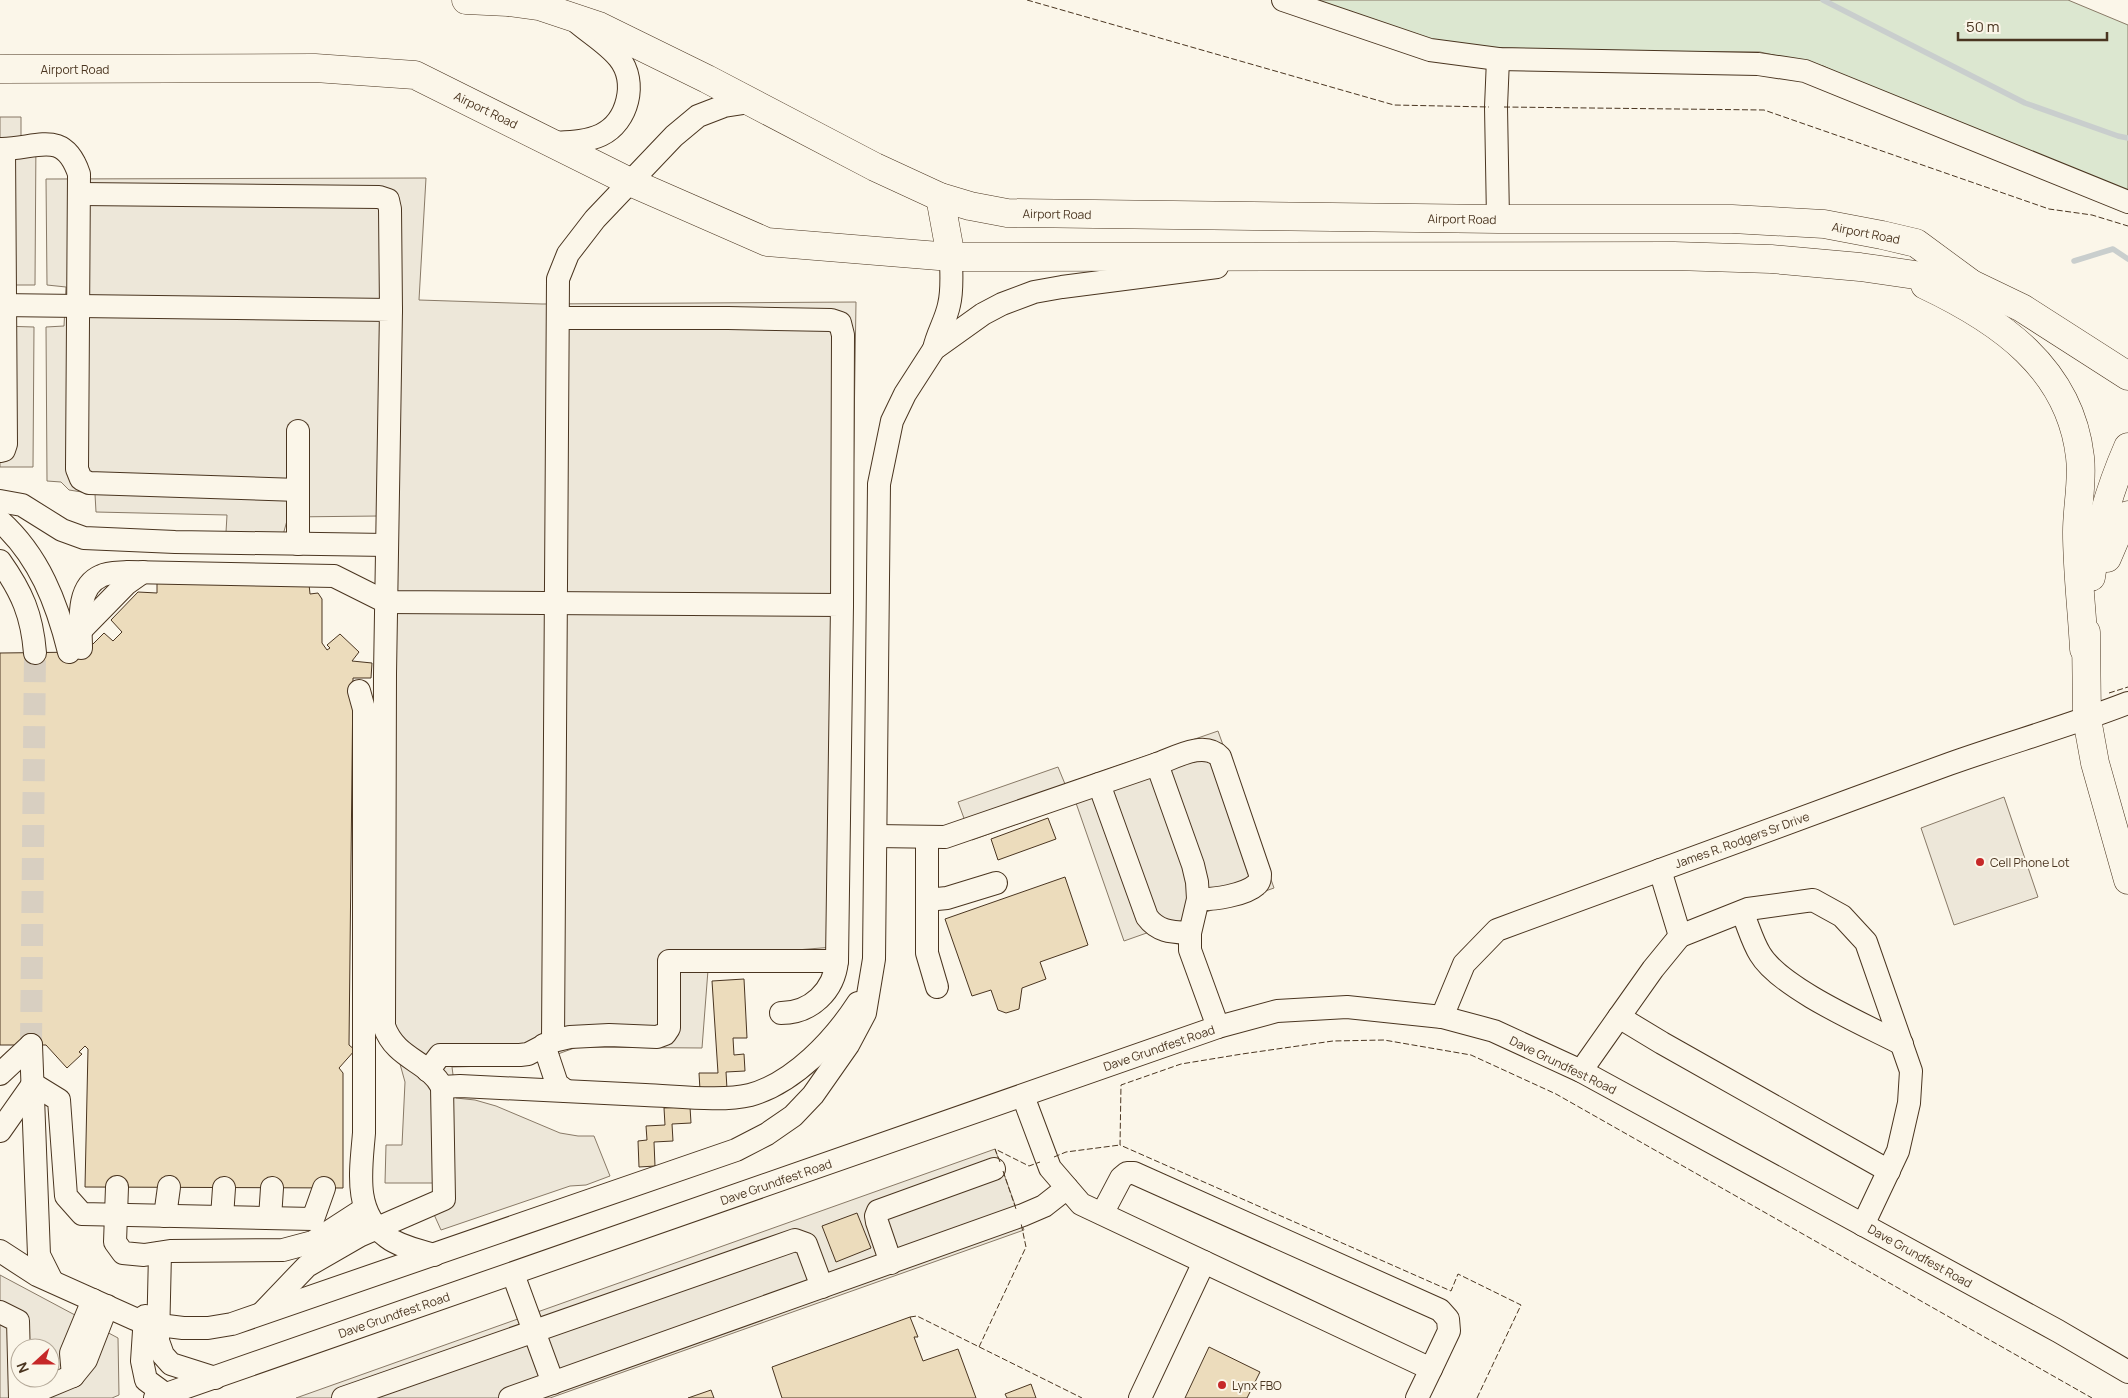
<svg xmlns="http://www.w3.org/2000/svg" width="2128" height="1398" font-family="Manrope,sans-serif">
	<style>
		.green { fill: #dce7d0; stroke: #887966 }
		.parking { fill: #ede7d9; stroke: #887966; fill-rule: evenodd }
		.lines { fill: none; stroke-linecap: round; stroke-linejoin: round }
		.stream { stroke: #c9cecd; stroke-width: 5.5 }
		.building { fill: #ecdcbc; stroke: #4a3520 }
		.minor-tunnel { stroke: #d8cfc1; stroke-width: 22; stroke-dasharray: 22 11; stroke-linecap: butt }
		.minor-casing { stroke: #4a3520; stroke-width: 24 }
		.major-casing { stroke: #4a3520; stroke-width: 29 }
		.minor { stroke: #fbf6e9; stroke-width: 22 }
		.major { stroke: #fbf6e9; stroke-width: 28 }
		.fence { stroke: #4a3520; stroke-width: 1; stroke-dasharray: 6 2.5; stroke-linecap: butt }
		.poi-dot { fill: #c62828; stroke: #fbf6e9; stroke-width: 2 }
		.labels { text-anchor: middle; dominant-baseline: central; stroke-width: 4; stroke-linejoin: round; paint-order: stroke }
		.street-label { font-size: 12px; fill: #4a3520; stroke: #fbf6e9 }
		.poi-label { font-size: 12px; fill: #4a3520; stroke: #fbf6e9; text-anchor: start }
	</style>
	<rect width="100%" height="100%" fill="#fbf6e9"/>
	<path class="green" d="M1309,0H2068L2128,25V191L1871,88L1823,66L1760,52L1584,51L1456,46L1386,27Z"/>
	<g class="parking">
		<path d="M0,117H21V136H36L35,285H0Z"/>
		<path d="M426,178L419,300L542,304L856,302L846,946L709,957L702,1048L577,1047L528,1065L452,1067L456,1098L475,1100L496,1106L560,1133L578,1136H594L610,1176L586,1185L570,1186L441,1230L432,1210L434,1183H385L386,1145H402L405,1082L400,1064L373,1025L379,516L288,517L283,535L226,532L227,515L96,512L95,494L69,490L61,482L47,481L46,327L64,326L66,287L47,285L46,179Z"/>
		<path d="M0,326L34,327L33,467H0Z"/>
		<path d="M1218,731L1274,888L1124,941L1076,803L972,840L958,802L1058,767L1065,784Z"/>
		<path d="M2004,797L2038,897L1954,925L1921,828Z"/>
		<path d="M995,1149L1024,1230L550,1398H296Z"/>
		<path d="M0,1275L118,1338L119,1395L112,1398H0ZM20,1348H50V1378H20Z"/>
	</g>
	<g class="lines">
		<g class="stream">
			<path d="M1823,0L2025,103L2118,136L2128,138"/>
			<path d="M2074,261L2113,249L2128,259"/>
		</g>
	</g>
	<g class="building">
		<path d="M157,583L309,584L310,594L318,593L322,599V643L327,650L330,648L327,645L340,634L359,652L352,661L372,663L371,678H353L349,1045L355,1050L339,1068L343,1073V1188L85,1187L88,1049L85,1046L79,1052L82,1054L67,1068L46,1045H0V653L85,652L104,633L113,641L122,632L111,620L138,592L157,593Z"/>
		<path d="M1048,818L1056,839L998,860L991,839Z"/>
		<path d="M1065,877L1088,945L1040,962L1046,979L1022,988L1019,1009L1006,1013L998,1010L991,990L972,996L945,919Z"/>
		<path d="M744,979L747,1038H733L734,1055L744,1054L745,1071L726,1072L727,1089L690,1107L691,1123L672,1124L673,1141L654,1142L655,1166L639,1167L638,1141L647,1140L646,1126L665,1125L664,1108L682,1107L700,1090L699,1073H718L712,981Z"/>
		<path d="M857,1213L871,1248L836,1262L822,1226Z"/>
		<path d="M910,1317L918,1337H914L923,1361L958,1349L976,1398H782L772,1367Z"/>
		<path d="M1209,1347L1260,1372L1247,1398H1185Z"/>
		<path d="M1031,1384L1036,1398H1007L1005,1394Z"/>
		<path d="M711,1390L714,1398H688Z"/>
	</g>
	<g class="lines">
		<path class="minor-tunnel" d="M31,1045L35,653"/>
		<defs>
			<g id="minor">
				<path d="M1283,0L1430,50L1498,59L1758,64L1805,71L2128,202"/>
				<path d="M552,143C568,142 586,142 601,135C628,122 638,82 619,58C609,45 591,34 578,23"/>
				<path d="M0,149C35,150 63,127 79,174L77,469L81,479L89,483L298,490"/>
				<path d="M81,194L379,197L388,200L390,209L391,310"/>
				<path d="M1498,219L1496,107L1498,59"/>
				<path d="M0,305L391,310L385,674L384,1026C396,1060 428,1060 442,1087L444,1199L359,1236L307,1266L263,1312"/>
				<path d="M558,318H728L831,320L840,323L843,335L842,605"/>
				<path d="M934,349C937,334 946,320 949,305C953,289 951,273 951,257"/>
				<path d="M298,431V544"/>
				<path d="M0,451L4,450L6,444L4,149"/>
				<path d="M0,501L22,505L62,530L84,538L175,542L387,545"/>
				<path d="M0,521C39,556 57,603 69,652"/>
				<path d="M0,561C22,592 32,615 35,653"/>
				<path d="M81,630L126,584L143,572"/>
				<path d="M81,648C81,625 75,587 101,576C109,572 120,573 128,572L334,576L386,602L842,605L837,961H669V1028L665,1034L657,1037L609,1035L570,1037L553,1041L528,1054L520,1055H440L428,1071"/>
				<path d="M359,691L364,709V1133C361,1170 353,1212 387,1237C400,1247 419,1250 434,1255"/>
				<path d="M1157,764C1174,758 1204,740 1220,757L1260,874C1260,878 1260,882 1256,885C1245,895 1213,900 1198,899"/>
				<path d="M1099,784L1147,917C1158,932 1172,932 1190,933"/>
				<path d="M876,836L945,837L1157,764L1193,865L1197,882L1198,899L1190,933V950L1218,1027"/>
				<path d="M927,838V953L937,987"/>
				<path d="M1660,870L1680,936L1748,909L1813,900L1842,916L1866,942L1911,1071L1909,1103L1898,1151L1863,1225"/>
				<path d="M927,900L947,898L996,883"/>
				<path d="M1742,912C1748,925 1752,941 1760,954C1780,988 1865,1025 1902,1044"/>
				<path d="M1680,936L1653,969L1619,1017L1662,1043L1889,1171"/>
				<path d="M781,1013C811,1013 834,991 837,961"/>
				<path d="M1442,1017L1464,964L1497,930C1647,875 1798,819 1949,764C2008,743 2069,726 2128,703"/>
				<path d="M553,1041L558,279L568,254L595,219L674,136L698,116L724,106L750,102"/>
				<path d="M31,1045L39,1255L52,1281"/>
				<path d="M544,1045L557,1084L566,1091"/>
				<path d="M1581,1071L1619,1017"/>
				<path d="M0,1074L31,1045"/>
				<path d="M442,1087L460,1086C521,1089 583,1092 645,1095C675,1096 722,1102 750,1095C794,1083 834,1040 858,1003"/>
				<path d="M1023,1096L1050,1168L1081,1204L1431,1369L1449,1331L1448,1319L1440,1310L1134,1173H1127L1121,1178L1102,1214"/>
				<path d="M0,1131L33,1084L59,1100L66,1196L82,1214L313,1219L324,1188"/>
				<path d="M117,1187L115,1242L123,1253L144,1255L170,1251L283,1250L313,1242L364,1209"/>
				<path d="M165,1216L169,1187"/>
				<path d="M222,1217L224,1188"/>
				<path d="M270,1218L272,1188"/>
				<path d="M0,1251L37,1275L135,1319L159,1325L183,1328H208L232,1324L736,1150L767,1134L793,1116L813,1095L848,1045L865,1013L874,959L879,484L892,421L905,394L934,349L983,314L1002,304L1034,292L1062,287L1217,267"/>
				<path d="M160,1253L158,1341L163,1355L171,1364L215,1378"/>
				<path d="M891,1263L877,1222L876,1216L878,1211L994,1169"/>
				<path d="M513,1274L553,1383"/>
				<path d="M93,1300L71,1353L73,1376L86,1360L107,1306"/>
				<path d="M0,1312L18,1321L20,1398L73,1376"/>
				<path d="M145,1316L142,1361L146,1380L165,1394"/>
				<path d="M155,1398L1218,1027L1277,1011L1347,1007L1442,1017L1494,1031L1581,1071L2058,1331L2128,1372"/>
				<path d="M343,1398L795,1240L806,1244L822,1287"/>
				<path d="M510,1398L1023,1215L1044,1206L1067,1188"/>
				<path d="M1140,1398L1204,1262"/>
				<path d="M1417,1398L1431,1369"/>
			</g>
			<g id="major">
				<path d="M466,0L508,2L539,6L599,26L707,79L875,167L940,197L970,206L1007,213L1498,219H1732L1824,224L1882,235L1916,243L1969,282"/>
				<path d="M0,69L315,68L415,75L630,182L767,242L951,257L1674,256L1771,259L1860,267L1970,283L2022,308L2128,376"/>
				<path d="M940,197L951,257"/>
				<path d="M1925,285C1999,320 2070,368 2080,457C2083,482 2077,506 2077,532C2077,571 2082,610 2084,649"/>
				<path d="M2107,558L2122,523L2128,515"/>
				<path d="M2091,577C2097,533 2110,488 2128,447"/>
				<path d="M2086,632L2087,719L2095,763L2128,880"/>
			</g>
		</defs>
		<use href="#minor" class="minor-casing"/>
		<use href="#major" class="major-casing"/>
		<use href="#minor" class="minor"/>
		<use href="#major" class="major"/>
		<g class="fence">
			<path d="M1027,0L1394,105L1489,107"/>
			<path d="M1504,107L1764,110L2049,209L2092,215L2128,226"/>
			<path d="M2109,693L2128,687"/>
			<path d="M1054,1157L1066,1152L1120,1145"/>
			<path d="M1000,1162L995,1149L1029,1166L1040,1162"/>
			<path d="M1003,1171L1016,1209"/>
			<path d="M910,1317L917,1316L1082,1398"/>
			<path d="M979,1347L1026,1247L1021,1223"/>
			<path d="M1477,1398L1521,1305L1458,1274L1451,1291L1120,1145L1121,1085L1181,1064L1242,1054L1333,1041L1384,1040L1471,1055L1556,1094L2092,1398"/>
		</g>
	</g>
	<g class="poi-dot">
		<circle cx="1980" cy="862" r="5"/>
		<circle cx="1222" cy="1385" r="5"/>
	</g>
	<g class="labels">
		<g class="street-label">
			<text x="75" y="69">Airport Road</text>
			<text transform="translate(486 110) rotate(26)">Airport Road</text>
			<text transform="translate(1057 214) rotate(1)">Airport Road</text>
			<text transform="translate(1462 219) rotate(1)">Airport Road</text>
			<text transform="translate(1866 233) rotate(11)">Airport Road</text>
			<text transform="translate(1742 840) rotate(-20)">James R. Rodgers Sr Drive</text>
			<text transform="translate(1159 1048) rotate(-19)">Dave Grundfest Road</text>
			<text transform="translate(1563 1065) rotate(26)">Dave Grundfest Road</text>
			<text transform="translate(776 1182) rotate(-19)">Dave Grundfest Road</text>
			<text transform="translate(1920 1256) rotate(29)">Dave Grundfest Road</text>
			<text transform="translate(394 1315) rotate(-19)">Dave Grundfest Road</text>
		</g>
		<g class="poi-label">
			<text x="1990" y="862">Cell Phone Lot</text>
			<text x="1232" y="1385">Lynx FBO</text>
		</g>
	</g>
	<g transform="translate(35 1363) rotate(249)"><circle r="24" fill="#fbf6e9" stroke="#b4a999"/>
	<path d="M0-4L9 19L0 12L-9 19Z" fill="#c62828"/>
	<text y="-8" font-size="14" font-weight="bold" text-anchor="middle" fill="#4a3520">N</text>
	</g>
	<path d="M1958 32v8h149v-8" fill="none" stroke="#4a3520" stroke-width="2.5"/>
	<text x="1966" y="32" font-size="15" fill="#4a3520" stroke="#fbf6e9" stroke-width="4" paint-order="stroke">50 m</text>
</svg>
